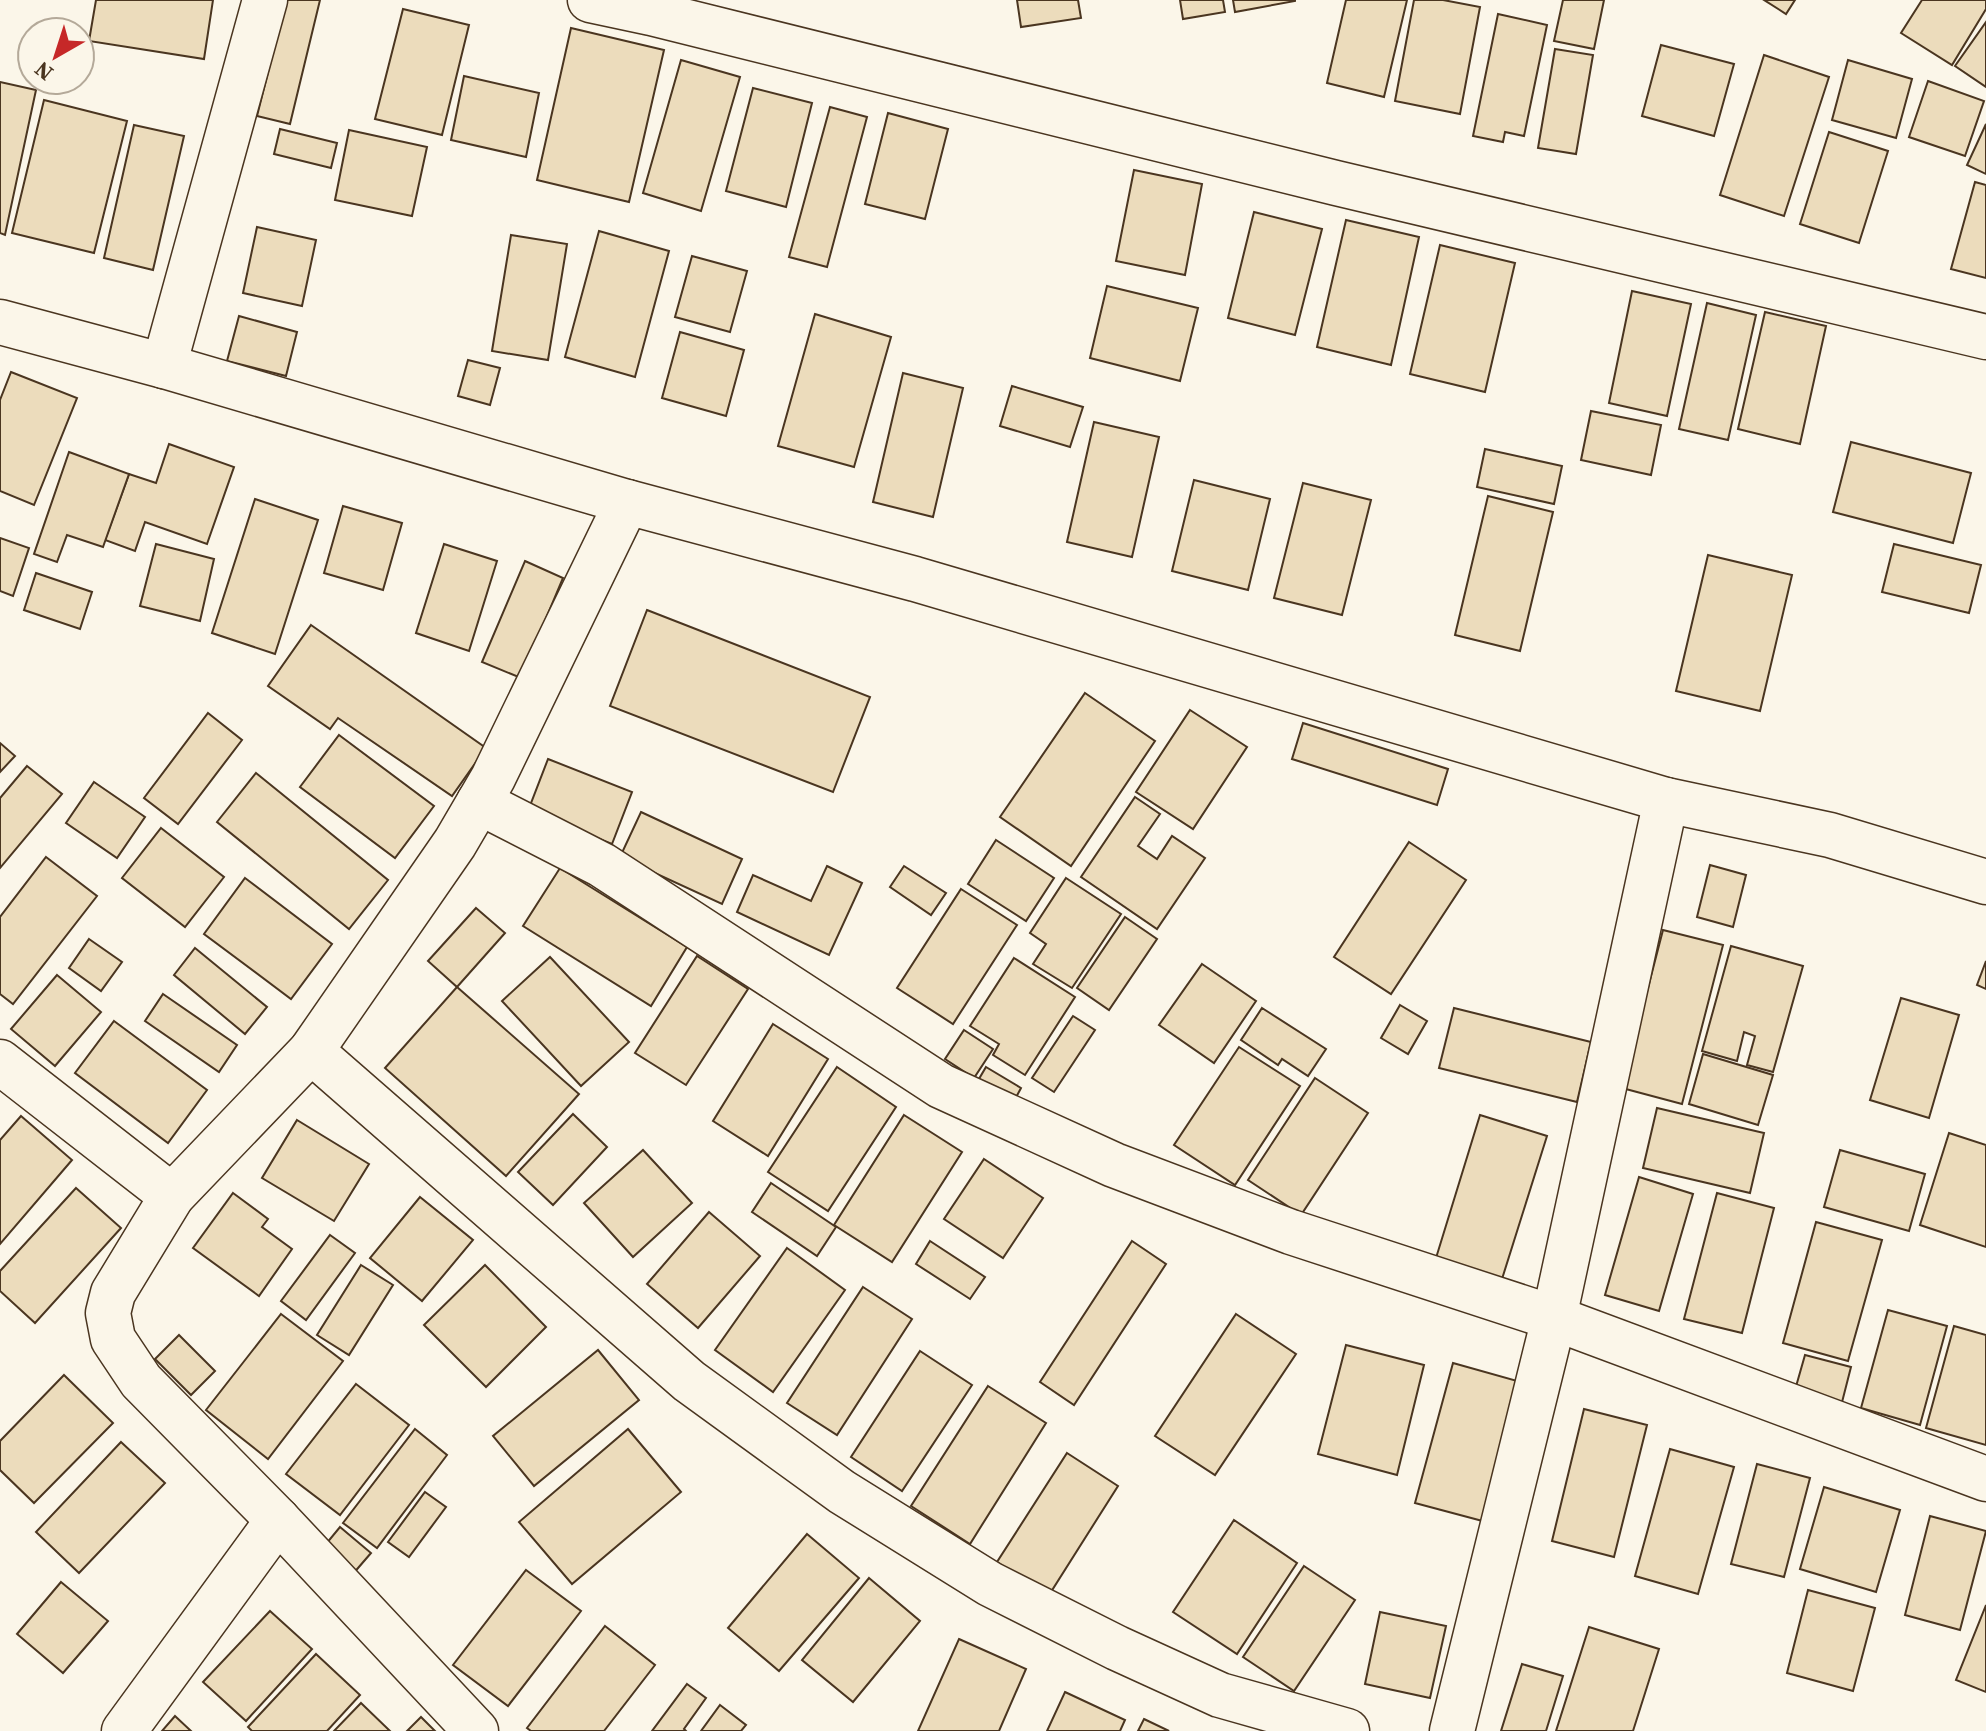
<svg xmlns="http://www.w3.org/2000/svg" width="1986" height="1731" font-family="'Source Serif 4',serif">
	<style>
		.building { fill: #ecdcbc; stroke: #4a3520; stroke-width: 2 }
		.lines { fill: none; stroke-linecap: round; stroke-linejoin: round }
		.minor-casing { stroke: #4a3520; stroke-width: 47 }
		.minor { stroke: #fbf6e9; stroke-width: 44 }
	</style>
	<rect width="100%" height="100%" fill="#fbf6e9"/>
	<g class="building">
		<path d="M96,0H213L204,59L89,41Z"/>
		<path d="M286,0H320L290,124L257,116Z"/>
		<path d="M1017,0H1078L1081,18L1021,27Z"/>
		<path d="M1180,0H1223L1225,12L1183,19Z"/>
		<path d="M1233,0H1295V1L1235,12Z"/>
		<path d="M1346,0H1407L1384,97L1327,83Z"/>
		<path d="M1414,0H1443L1480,7L1460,114L1395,101Z"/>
		<path d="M1563,0H1604L1594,49L1554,41Z"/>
		<path d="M1764,0H1795L1786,14Z"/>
		<path d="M1922,0H1986V9L1952,65L1901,33Z"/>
		<path d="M403,9L469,25L442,135L375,119Z"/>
		<path d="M1498,14L1547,25L1524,136L1505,132L1503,142L1473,136Z"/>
		<path d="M1986,22V87L1955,66Z"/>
		<path d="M571,28L664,50L629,202L537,180Z"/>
		<path d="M1661,45L1734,64L1714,136L1642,116Z"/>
		<path d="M1555,49L1593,55L1576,154L1538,148Z"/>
		<path d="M1764,55L1829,77L1784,216L1720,195Z"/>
		<path d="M681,60L740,77L701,211L643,193Z"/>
		<path d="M1848,60L1912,79L1896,138L1832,120Z"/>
		<path d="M464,76L539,93L526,157L451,140Z"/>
		<path d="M1928,81L1984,101L1965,156L1909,137Z"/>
		<path d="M0,82L36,90L5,235L0,233Z"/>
		<path d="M753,88L812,103L786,207L726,191Z"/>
		<path d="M44,100L127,121L94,253L12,233Z"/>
		<path d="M830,107L867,117L827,267L789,257Z"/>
		<path d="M888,113L948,129L925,219L865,204Z"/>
		<path d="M1986,124V174L1967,165Z"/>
		<path d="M134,125L184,136L153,270L104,258Z"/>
		<path d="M280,129L337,143L331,168L274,154Z"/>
		<path d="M349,130L427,147L412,216L335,200Z"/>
		<path d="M1829,132L1888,151L1859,243L1800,224Z"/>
		<path d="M1134,170L1202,184L1185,275L1116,261Z"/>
		<path d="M1975,182L1986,185V278L1951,269Z"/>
		<path d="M1254,212L1322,229L1295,335L1228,318Z"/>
		<path d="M1346,220L1419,237L1391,365L1317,347Z"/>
		<path d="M257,227L316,240L302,306L243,293Z"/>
		<path d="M599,231L669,251L635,377L565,357Z"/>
		<path d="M511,235L567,244L548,360L492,351Z"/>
		<path d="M1440,245L1515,263L1485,392L1410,374Z"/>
		<path d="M692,256L747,271L730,332L675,317Z"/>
		<path d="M1107,286L1198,308L1180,381L1090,358Z"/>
		<path d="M1632,291L1691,304L1667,416L1609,403Z"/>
		<path d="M1707,303L1756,315L1728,440L1679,429Z"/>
		<path d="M1765,312L1826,326L1800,444L1738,429Z"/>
		<path d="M815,314L891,337L854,467L778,446Z"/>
		<path d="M239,316L297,332L286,376L227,361Z"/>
		<path d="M680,332L744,350L726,416L662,398Z"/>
		<path d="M468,360L500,368L490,405L458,396Z"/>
		<path d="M11,372L77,398L34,505L0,491V400Z"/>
		<path d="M903,373L963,388L933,517L873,502Z"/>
		<path d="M1012,386L1083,407L1070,447L1000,426Z"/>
		<path d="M1591,411L1661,425L1651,475L1581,460Z"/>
		<path d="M1094,422L1159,437L1132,557L1067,542Z"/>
		<path d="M1851,442L1971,473L1953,543L1833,512Z"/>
		<path d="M169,444L234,467L207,544L145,522L135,551L105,540L129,474L156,483Z"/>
		<path d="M1485,449L1562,466L1554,504L1477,487Z"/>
		<path d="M69,452L129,474L103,547L67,535L57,562L34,554Z"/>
		<path d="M1194,480L1270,499L1248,590L1172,571Z"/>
		<path d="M1303,483L1371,500L1342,615L1274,598Z"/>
		<path d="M1488,496L1553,512L1520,651L1455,635Z"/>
		<path d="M255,499L318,520L275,654L212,633Z"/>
		<path d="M343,506L402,523L383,590L324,573Z"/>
		<path d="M0,538L29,548L13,596L0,591Z"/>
		<path d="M156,544L214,559L200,621L140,606Z"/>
		<path d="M444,544L497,561L469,651L416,633Z"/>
		<path d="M1894,544L1981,565L1969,613L1882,592Z"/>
		<path d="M1708,555L1792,575L1760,711L1676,691Z"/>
		<path d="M525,561L563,578L521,678L482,662Z"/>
		<path d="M36,573L92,592L80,629L24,610Z"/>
		<path d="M647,610L870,697L833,792L610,706Z"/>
		<path d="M311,625L486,748L452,796L338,718L330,729L268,686Z"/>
		<path d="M1085,693L1155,741L1071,866L1000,817Z"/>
		<path d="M1190,710L1247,747L1193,829L1136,792Z"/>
		<path d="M208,713L242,740L178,824L144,798Z"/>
		<path d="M1303,723L1448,769L1437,805L1292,759Z"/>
		<path d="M339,735L434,806L395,858L300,787Z"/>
		<path d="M0,743L15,756L0,772Z"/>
		<path d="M548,759L632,792L612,844L528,811Z"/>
		<path d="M27,766L62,794L0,868V798Z"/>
		<path d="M256,773L388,880L349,929L217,822Z"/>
		<path d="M94,782L145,817L117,858L66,823Z"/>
		<path d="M1135,797L1160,814L1138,846L1157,859L1172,836L1205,858L1157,929L1081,877Z"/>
		<path d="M641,812L742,859L722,904L620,857Z"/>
		<path d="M161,828L224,877L185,927L122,878Z"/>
		<path d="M996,840L1054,878L1026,921L968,884Z"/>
		<path d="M1409,842L1466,880L1391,994L1334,957Z"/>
		<path d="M46,857L97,896L13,1004L0,994V917Z"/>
		<path d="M1710,865L1746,875L1733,927L1697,917Z"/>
		<path d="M827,866L862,883L829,955L737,912L753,875L811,901Z"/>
		<path d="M904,866L946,893L931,915L890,887Z"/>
		<path d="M560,868L687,947L651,1006L523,926Z"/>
		<path d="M245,878L332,944L291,999L204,934Z"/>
		<path d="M1066,878L1121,914L1072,988L1033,964L1046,944L1030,933Z"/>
		<path d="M961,889L1017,925L953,1024L897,988Z"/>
		<path d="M476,908L505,933L457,987L428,961Z"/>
		<path d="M1125,917L1157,939L1109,1010L1077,988Z"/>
		<path d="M1663,930L1723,945L1682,1104L1622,1088Z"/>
		<path d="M89,939L122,962L101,991L69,968Z"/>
		<path d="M1731,946L1803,966L1773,1072L1747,1065L1755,1036L1744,1032L1737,1061L1702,1051Z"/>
		<path d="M195,948L267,1007L245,1034L174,975Z"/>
		<path d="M697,956L748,989L686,1085L635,1053Z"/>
		<path d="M550,957L629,1042L581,1086L502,1001Z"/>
		<path d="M1014,958L1075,997L1025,1075L993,1055L999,1044L970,1026Z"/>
		<path d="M1986,961V989L1977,985Z"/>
		<path d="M1202,964L1256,1001L1214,1063L1159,1025Z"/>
		<path d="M57,975L101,1012L55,1066L11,1029Z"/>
		<path d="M457,987L579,1094L506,1176L385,1068Z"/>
		<path d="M163,994L237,1045L219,1072L145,1021Z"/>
		<path d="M1901,998L1959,1015L1929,1118L1870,1100Z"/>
		<path d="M1400,1005L1427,1021L1408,1054L1381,1038Z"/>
		<path d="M1262,1008L1326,1049L1308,1076L1282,1059L1278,1065L1241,1040Z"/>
		<path d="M1454,1008L1591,1042L1577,1102L1439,1068Z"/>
		<path d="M1073,1016L1095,1030L1054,1092L1032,1078Z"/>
		<path d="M114,1021L207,1090L168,1143L75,1073Z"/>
		<path d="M773,1024L828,1059L768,1156L713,1121Z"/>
		<path d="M964,1030L993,1049L974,1078L945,1059Z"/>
		<path d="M1239,1047L1300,1086L1235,1185L1174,1145Z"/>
		<path d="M1703,1054L1773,1075L1758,1125L1689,1104Z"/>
		<path d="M837,1067L896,1107L828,1211L768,1172Z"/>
		<path d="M986,1067L1021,1088L1012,1105L976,1084Z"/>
		<path d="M1315,1078L1368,1113L1301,1215L1248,1180Z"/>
		<path d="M1657,1108L1764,1133L1750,1193L1643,1168Z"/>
		<path d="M573,1114L607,1147L553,1205L518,1172Z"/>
		<path d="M904,1115L962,1152L892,1262L834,1225Z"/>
		<path d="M1480,1115L1547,1136L1502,1279L1436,1258Z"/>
		<path d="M21,1116L72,1160L0,1244V1140Z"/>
		<path d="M297,1120L369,1164L334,1221L262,1178Z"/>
		<path d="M1949,1133L1986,1145V1247L1920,1225Z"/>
		<path d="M643,1150L692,1203L633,1257L584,1203Z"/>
		<path d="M1840,1150L1925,1174L1909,1231L1824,1207Z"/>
		<path d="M984,1159L1043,1198L1003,1258L944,1219Z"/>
		<path d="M1639,1177L1693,1194L1659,1311L1605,1295Z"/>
		<path d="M771,1183L836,1227L817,1256L752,1212Z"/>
		<path d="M76,1188L121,1228L35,1323L0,1291V1271Z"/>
		<path d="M233,1193L268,1219L262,1227L292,1249L259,1296L193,1248Z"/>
		<path d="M1717,1193L1774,1208L1742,1333L1684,1319Z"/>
		<path d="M420,1197L473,1240L422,1301L370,1258Z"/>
		<path d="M709,1212L760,1256L698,1328L647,1284Z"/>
		<path d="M1816,1222L1882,1240L1848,1361L1783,1343Z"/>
		<path d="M330,1235L355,1253L306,1320L281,1301Z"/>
		<path d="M930,1241L985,1277L970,1299L916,1264Z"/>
		<path d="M1132,1241L1166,1264L1074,1405L1040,1382Z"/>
		<path d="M787,1248L845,1290L773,1392L715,1350Z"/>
		<path d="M361,1265L393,1285L349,1355L317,1335Z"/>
		<path d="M485,1265L546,1327L486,1387L424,1325Z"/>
		<path d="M863,1287L912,1319L837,1435L787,1403Z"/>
		<path d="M1888,1310L1947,1326L1920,1425L1861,1408Z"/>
		<path d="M281,1314L343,1361L268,1459L206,1410Z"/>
		<path d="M1236,1314L1296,1354L1215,1475L1155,1436Z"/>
		<path d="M1954,1326L1986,1335V1445L1926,1428Z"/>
		<path d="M179,1335L215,1371L191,1395L155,1359Z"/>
		<path d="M1346,1345L1424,1365L1397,1475L1318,1454Z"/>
		<path d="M598,1350L639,1400L534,1486L493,1436Z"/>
		<path d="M920,1351L972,1385L902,1491L851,1457Z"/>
		<path d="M1805,1355L1851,1367L1840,1410L1793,1397Z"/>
		<path d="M1453,1363L1528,1384L1490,1523L1415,1503Z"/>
		<path d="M64,1375L113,1423L34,1503L0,1470V1441Z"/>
		<path d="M356,1384L409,1425L340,1515L286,1474Z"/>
		<path d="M988,1386L1046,1423L970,1544L911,1506Z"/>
		<path d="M1584,1409L1647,1425L1614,1557L1552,1541Z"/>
		<path d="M415,1429L447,1455L377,1548L343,1523Z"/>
		<path d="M628,1429L681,1492L572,1584L519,1522Z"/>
		<path d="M121,1442L165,1483L79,1573L36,1532Z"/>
		<path d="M1670,1449L1734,1467L1698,1594L1635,1576Z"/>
		<path d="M1067,1453L1118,1486L1049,1595L997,1562Z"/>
		<path d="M1757,1464L1810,1478L1784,1577L1731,1564Z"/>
		<path d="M1824,1487L1900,1510L1876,1592L1800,1569Z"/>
		<path d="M425,1492L446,1507L409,1557L388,1542Z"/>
		<path d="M1930,1516L1986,1531L1960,1630L1905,1615Z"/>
		<path d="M1234,1520L1297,1563L1237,1654L1173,1612Z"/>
		<path d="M340,1527L371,1553L352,1575L321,1550Z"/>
		<path d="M807,1534L859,1578L779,1671L728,1628Z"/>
		<path d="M1304,1566L1355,1600L1294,1691L1243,1657Z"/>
		<path d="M526,1570L581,1611L508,1706L453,1665Z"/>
		<path d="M869,1578L920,1621L853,1702L802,1660Z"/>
		<path d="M61,1582L108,1621L63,1673L17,1634Z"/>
		<path d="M1808,1590L1875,1608L1853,1691L1787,1673Z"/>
		<path d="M1986,1605V1692L1956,1680Z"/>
		<path d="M270,1611L312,1649L246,1721L203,1682Z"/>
		<path d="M1380,1612L1446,1626L1430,1698L1365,1684Z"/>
		<path d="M605,1626L655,1665L604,1731H531L527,1728Z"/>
		<path d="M1589,1627L1659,1649L1633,1731H1556Z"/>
		<path d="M959,1639L1026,1669L999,1731H918Z"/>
		<path d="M316,1654L360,1695L327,1731H252L248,1727Z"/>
		<path d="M1522,1664L1563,1676L1546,1731H1501Z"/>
		<path d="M687,1684L706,1698L684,1729L686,1731H652Z"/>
		<path d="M1065,1692L1125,1720L1120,1731H1047Z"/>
		<path d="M361,1703L390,1731H334Z"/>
		<path d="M720,1705L746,1725L741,1731H701Z"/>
		<path d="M175,1716L191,1731H162Z"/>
		<path d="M421,1717L435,1731H407Z"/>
		<path d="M1144,1719L1169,1731H1138Z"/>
	</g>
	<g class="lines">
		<defs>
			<g id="minor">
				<path d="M590,0L651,13L1336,183L1986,337"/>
				<path d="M0,322L164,366L627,502L915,579L1666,800L1830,835L1986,882"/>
				<path d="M164,366L265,0"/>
				<path d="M479,802L602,865L941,1086L1114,1165L1291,1232L1554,1318L1986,1479"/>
				<path d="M311,1051L689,1381L842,1492L990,1584L1117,1648L1220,1695L1347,1731"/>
				<path d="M0,1062L172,1196"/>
				<path d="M124,1731L278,1520"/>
				<path d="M476,1731L278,1520L141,1381L113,1339L108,1313L113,1293L172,1196L311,1051L455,843L493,778L627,502"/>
				<path d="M1452,1731L1554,1318L1666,800"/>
			</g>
		</defs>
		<use href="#minor" class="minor-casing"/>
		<use href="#minor" class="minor"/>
	</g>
	<g transform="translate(56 56) rotate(219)"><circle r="38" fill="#fbf6e9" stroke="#b4a999" stroke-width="2"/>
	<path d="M0-6L14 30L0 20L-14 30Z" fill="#c62828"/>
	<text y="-12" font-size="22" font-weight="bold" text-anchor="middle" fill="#4a3520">N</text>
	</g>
</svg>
